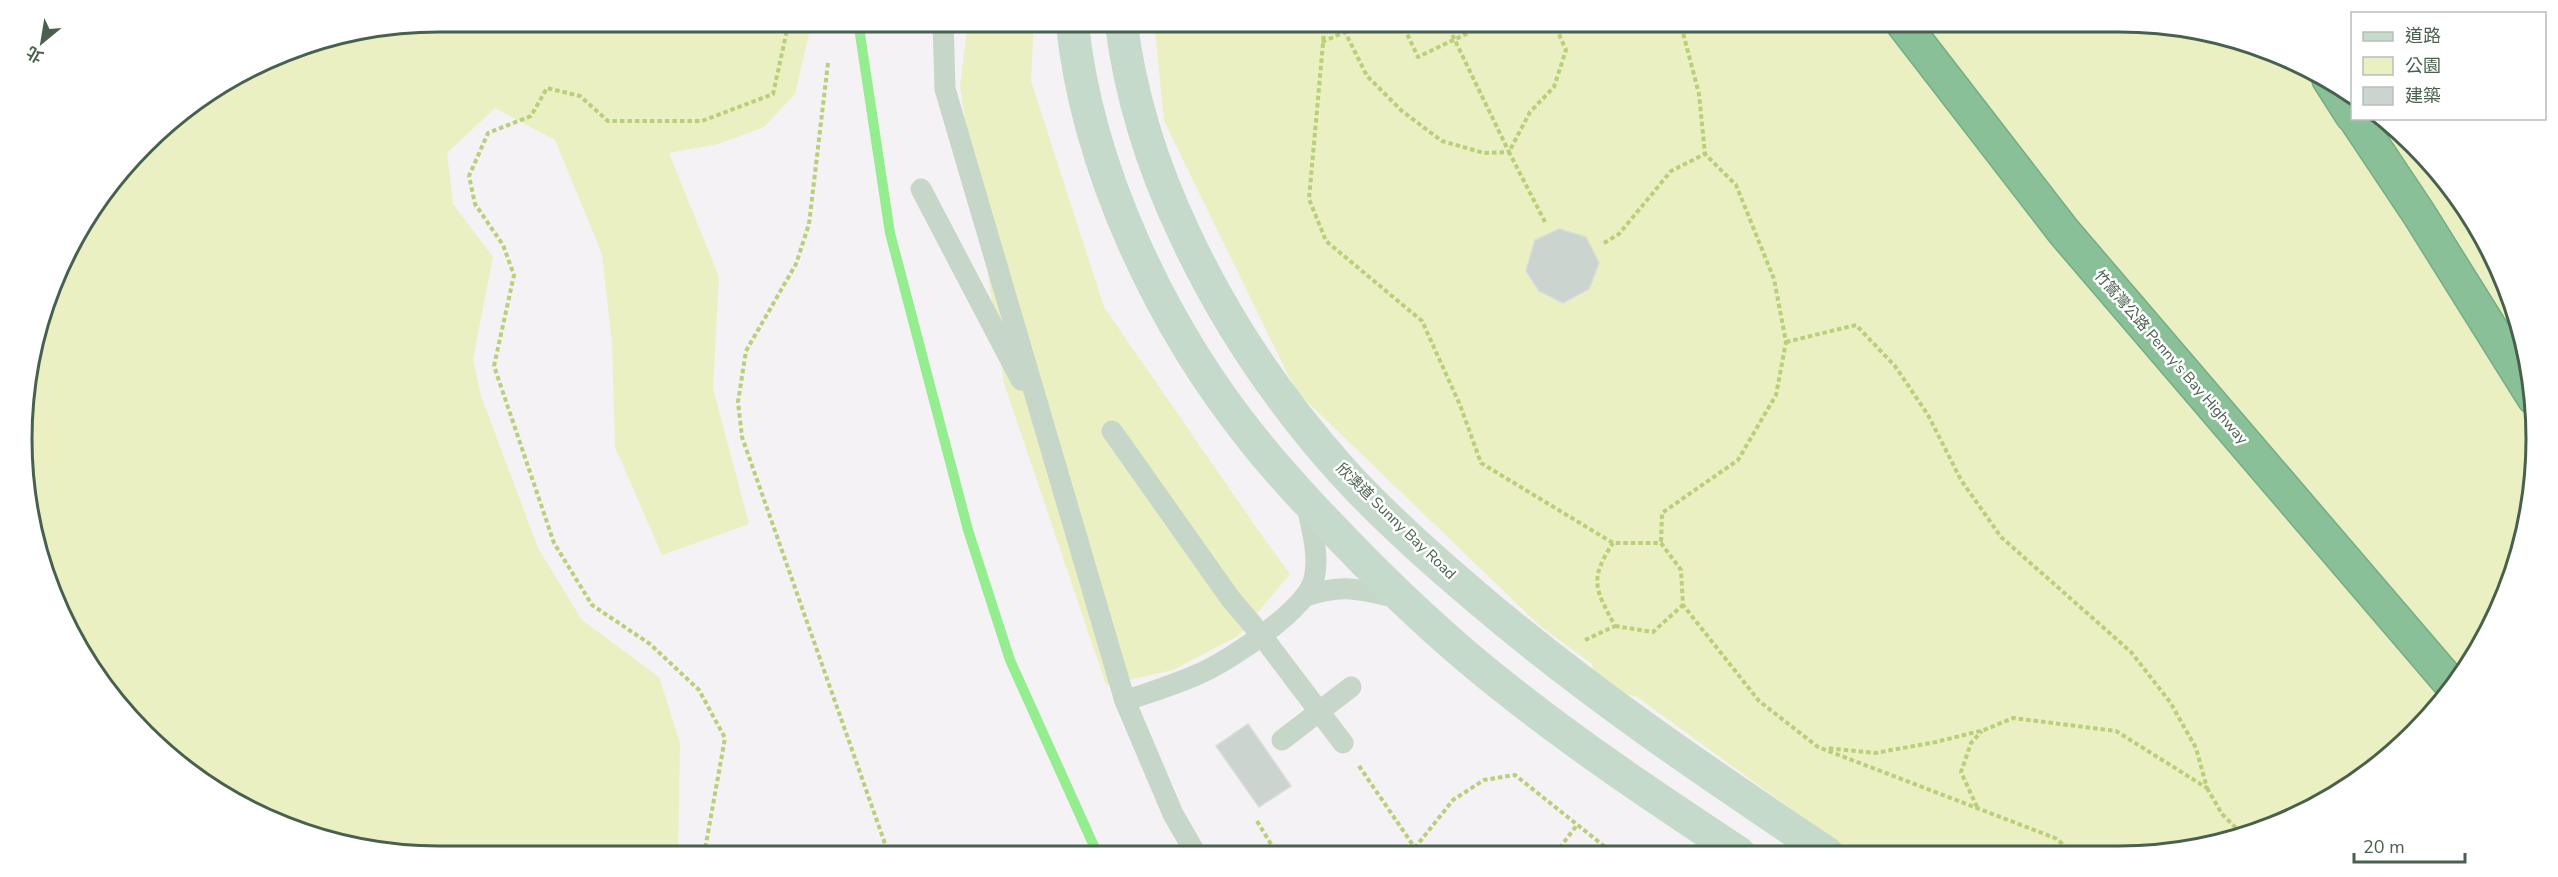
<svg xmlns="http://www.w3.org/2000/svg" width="2558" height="877" font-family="'Nunito Sans','Noto Sans TC',sans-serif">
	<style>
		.green { fill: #eaf0c2 }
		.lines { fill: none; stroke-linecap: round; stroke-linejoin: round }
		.stream { stroke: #94ed8f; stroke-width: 10 }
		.building { fill: #ccd4cf; stroke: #d6ddd9; stroke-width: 1.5 }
		.motorway-casing { stroke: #75ac84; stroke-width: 36 }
		.path { stroke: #b9cf79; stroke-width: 4; stroke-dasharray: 4.5 3; stroke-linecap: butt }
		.service { stroke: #c6d6c9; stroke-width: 21 }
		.secondary { stroke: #c5dacb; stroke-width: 33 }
		.motorway { stroke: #8ac098; stroke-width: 33 }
		.labels { text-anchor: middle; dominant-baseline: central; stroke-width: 5; stroke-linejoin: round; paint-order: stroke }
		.street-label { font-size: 15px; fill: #49604e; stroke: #fff }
		.rim { fill: none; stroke: #49604e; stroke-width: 3 }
	</style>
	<rect width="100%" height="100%" fill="#f4f2f4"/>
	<g class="green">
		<path d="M438,21H812L795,94L764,127L718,144L669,153L719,277L713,388L749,524L662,555L615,447L612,344L602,254L555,140L495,108L447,153L453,204L493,257L473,359L481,396L538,548L582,620L659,677L680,743L678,856H439L331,842L206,785L143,733L92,671L35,546L22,466L25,384L64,254L107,184L163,125L279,53L357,29Z"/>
		<path d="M968,21H1034L1031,81L1104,307L1258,530L1290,574L1238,636L1173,670L1106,685L1004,383L960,86Z"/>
		<path d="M1154,21H2119L2227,35L2304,64L2352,94V118L2386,119L2433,163L2481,229L2515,304L2533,384L2536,465L2523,546L2481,648L2395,752L2304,813L2174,852L1852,853L1637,697L1596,684L1592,664L1539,625L1296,391L1164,121Z"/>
	</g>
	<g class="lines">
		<path class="stream" d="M858,21L890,233L968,530L1010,660L1098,855"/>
	</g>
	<g class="building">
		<path d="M1559,229L1586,237L1599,263L1589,289L1563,303L1539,291L1526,271L1535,240Z"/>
		<path d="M1248,724L1291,786L1259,807L1216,746Z"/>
	</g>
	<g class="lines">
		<defs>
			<g id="motorway">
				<path d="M1901,21L2064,232L2451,684"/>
				<path d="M2329,79L2352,115"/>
				<path d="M2355,118L2419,214L2534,398"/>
			</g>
		</defs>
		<use href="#motorway" class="motorway-casing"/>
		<g class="path">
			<path d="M1325,21L1309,199L1326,241L1422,321L1460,405L1481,463L1613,543H1661L1681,570L1683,605L1759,701L1818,747L2055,838L2074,853"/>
			<path d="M1367,21L1345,32L1367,76L1402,111L1442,141L1484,153L1509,152L1448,26"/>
			<path d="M1401,21L1418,57L1493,21"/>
			<path d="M1431,21L1448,26L1452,21"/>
			<path d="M1676,21L1682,29L1699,94L1705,154"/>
			<path d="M1322,42L1345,32"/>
			<path d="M828,63L809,224L796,264L746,351L738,402L742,437L889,855"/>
			<path d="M1545,222L1509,152L1530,112L1554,87L1566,50L1553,21"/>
			<path d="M1604,243L1619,234L1671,171L1705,154L1736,185L1774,279L1786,342L1776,395L1738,460L1662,513L1661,543"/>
			<path d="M1786,342L1856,325L1895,366L1928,415L1961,480L2001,537L2131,652L2170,702L2196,748L2207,788L2116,731L2013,718L1984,730L1936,742L1875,753L1826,748"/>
			<path d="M1615,626L1653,632L1683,605"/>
			<path d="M1585,640L1615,626C1596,590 1588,581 1613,543"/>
			<path d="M1359,766L1415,848"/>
			<path d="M2207,788L2222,814L2240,832"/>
			<path d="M1977,807L1961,772L1971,743L1982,731"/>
			<path d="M1257,821L1277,854"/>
			<path d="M1410,854L1453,800L1484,780L1515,775L1614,854"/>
			<path d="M1555,854L1577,825"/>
			<path d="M704,855L725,738L699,690L650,644L592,605L554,543L494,366L514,275L503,245L475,204L469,176L488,133L531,116L547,88L580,96L608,121H702L773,94L789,21"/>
		</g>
		<g class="service">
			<path d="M943,21L945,89L1125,701L1173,814L1196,854"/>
			<path d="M921,189L1021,380"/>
			<path d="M1112,431L1230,598L1262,636L1343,743"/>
			<path d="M1306,596C1345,583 1360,590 1399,598"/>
			<path d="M1125,701C1150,692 1178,684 1203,672C1231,659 1306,610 1314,579C1320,555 1311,526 1306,502"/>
			<path d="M1282,740L1351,687"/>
		</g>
		<g class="secondary">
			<path d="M1072,21C1087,170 1162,327 1255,442C1289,484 1326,522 1364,561C1408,605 1454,648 1504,687C1579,747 1659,800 1739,853"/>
			<path d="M1121,21C1130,96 1154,170 1186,237C1226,322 1280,402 1343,472C1383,516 1429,557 1475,596C1586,691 1706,772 1827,853"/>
		</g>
		<use href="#motorway" class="motorway"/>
	</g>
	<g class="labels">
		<g class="street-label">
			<text transform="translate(2171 357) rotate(49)">竹篙灣公路 Penny's Bay Highway</text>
			<text transform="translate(1396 521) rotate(44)">欣澳道 Sunny Bay Road</text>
		</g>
	</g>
	<path d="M0 0H2558V877H0ZM439 32H2119A407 407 0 0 1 2526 439V439A407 407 0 0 1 2119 846H439A407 407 0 0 1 32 439V439A407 407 0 0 1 439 32Z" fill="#fff" fill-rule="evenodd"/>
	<path class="rim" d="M439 32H2119A407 407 0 0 1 2526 439V439A407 407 0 0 1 2119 846H439A407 407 0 0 1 32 439V439A407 407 0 0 1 439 32Z"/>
	<rect x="2351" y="12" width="195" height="108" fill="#ffffff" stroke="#b6bfb8" stroke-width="1.5"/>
	<rect x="2363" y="32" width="30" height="9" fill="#c5dacb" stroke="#b6bfb8" stroke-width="1.5"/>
	<text x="2405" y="42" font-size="18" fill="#49604e">道路</text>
	<rect x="2363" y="57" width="30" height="18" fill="#eaf0c2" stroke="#b6bfb8" stroke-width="1.5"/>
	<text x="2405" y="72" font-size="18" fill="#49604e">公園</text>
	<rect x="2363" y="87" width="30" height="18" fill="#ccd4cf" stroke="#b6bfb8" stroke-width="1.5"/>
	<text x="2405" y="102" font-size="18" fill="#49604e">建築</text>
	<g transform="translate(42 42) rotate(210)" stroke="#ffffff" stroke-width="4.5" paint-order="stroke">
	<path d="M0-4.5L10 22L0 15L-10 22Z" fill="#49604e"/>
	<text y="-9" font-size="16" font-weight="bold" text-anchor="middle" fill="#49604e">北</text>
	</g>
	<path d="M2354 853v9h111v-9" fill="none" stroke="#49604e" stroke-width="3"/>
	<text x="2363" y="853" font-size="18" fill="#49604e" stroke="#ffffff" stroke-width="4.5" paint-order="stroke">20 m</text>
</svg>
